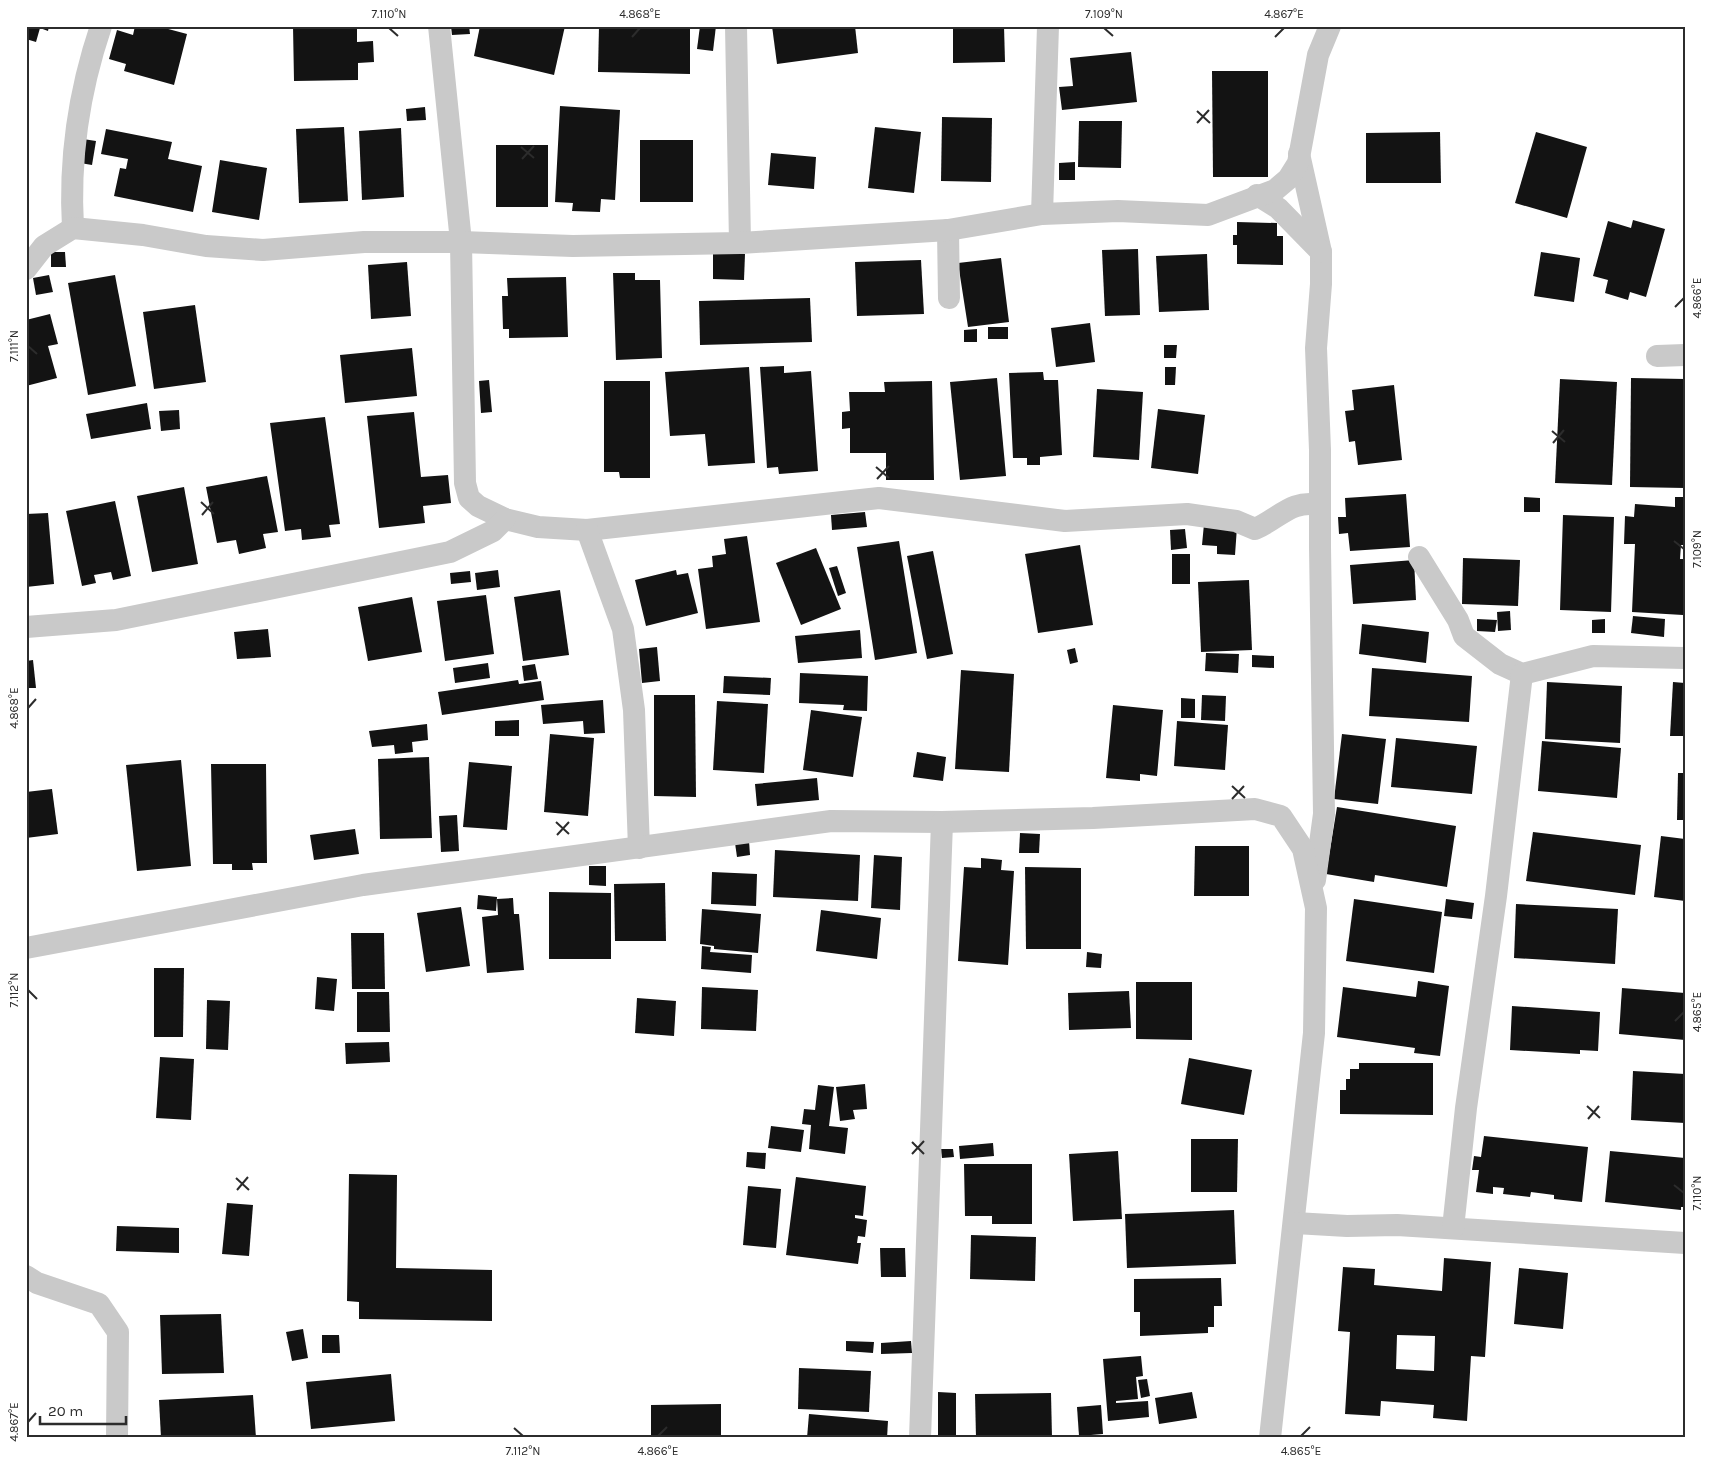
<svg xmlns="http://www.w3.org/2000/svg" width="1711" height="1464" font-family="Karla,sans-serif">
	<style>
		.building { fill: #131313; fill-rule: evenodd }
		.lines { fill: none; stroke-linecap: round; stroke-linejoin: round }
		.street { stroke: #c9c9c9; stroke-width: 22 }
		.ticks { fill: none; stroke: #2c2c2c; stroke-width: 2 }
		.neatline { fill: none; stroke: #2c2c2c; stroke-width: 2 }
		.ticks-label { font-size: 12px; text-anchor: middle; fill: #2c2c2c }
	</style>
	<rect width="100%" height="100%" fill="#fff"/>
	<g class="building">
		<path d="M26,26H49L48,31L40,28L36,42L26,39Z"/>
		<path d="M135,26H157L187,34L174,85L124,71L126,64L109,59L117,30L133,35Z"/>
		<path d="M293,26H357V42L373,41L374,62L358,63V80L294,81Z"/>
		<path d="M451,26H469L470,34L452,35Z"/>
		<path d="M480,26H565L554,75L474,56Z"/>
		<path d="M599,26L690,28V74L598,72Z"/>
		<path d="M700,26H716L713,51L697,49Z"/>
		<path d="M772,26H855L858,53L777,64Z"/>
		<path d="M953,26H1004L1005,62L953,63Z"/>
		<path d="M1131,52L1137,102L1062,110L1059,87L1073,86L1070,58Z"/>
		<path d="M1212,71H1268V177H1213Z"/>
		<path d="M560,106L620,110L615,200L601,199L600,212L572,211L573,203L555,202Z"/>
		<path d="M425,107L426,120L407,121L406,109Z"/>
		<path d="M942,117L992,118L991,182L941,181Z"/>
		<path d="M1079,121H1122L1121,168L1078,167Z"/>
		<path d="M344,127L348,201L299,203L296,129Z"/>
		<path d="M875,127L921,132L914,193L868,188Z"/>
		<path d="M401,128L404,197L362,200L359,131Z"/>
		<path d="M106,129L172,142L168,159L202,166L193,212L114,196L120,168L126,169L128,159L101,154Z"/>
		<path d="M1440,132L1441,183H1366V133Z"/>
		<path d="M1536,132L1587,147L1567,218L1515,203Z"/>
		<path d="M83,139L96,141L92,165L80,163Z"/>
		<rect x="640" y="140" width="53" height="62"/>
		<rect x="496" y="145" width="52" height="62"/>
		<path d="M771,153L816,157L814,189L768,185Z"/>
		<path d="M220,160L267,168L259,220L212,212Z"/>
		<path d="M1075,162V180H1059V163Z"/>
		<path d="M1633,220L1665,229L1646,297L1630,292L1628,300L1605,293L1608,280L1593,276L1608,221L1631,228Z"/>
		<path d="M1237,222L1277,223V236H1283V265L1237,264V245H1233V235H1237Z"/>
		<path d="M1138,249L1140,315L1105,316L1102,250Z"/>
		<path d="M51,252H65L66,267H51Z"/>
		<path d="M1541,252L1580,258L1574,302L1534,296Z"/>
		<path d="M713,253L745,254L744,280L713,279Z"/>
		<path d="M1207,254L1209,310L1159,312L1156,256Z"/>
		<path d="M1001,258L1009,322L968,327L958,263Z"/>
		<path d="M921,260L924,314L857,316L855,262Z"/>
		<path d="M407,262L411,316L371,319L368,265Z"/>
		<path d="M613,273H635V280H660L662,358L616,360Z"/>
		<path d="M49,275L53,292L36,295L33,278Z"/>
		<path d="M115,275L136,386L88,395L68,283Z"/>
		<path d="M566,277L568,337L509,338V329H503L502,296H508L507,278Z"/>
		<path d="M810,298L812,342L700,345L699,301Z"/>
		<path d="M195,305L206,382L154,389L143,312Z"/>
		<path d="M50,314L58,344L48,346L57,378L26,386V320Z"/>
		<path d="M1090,323L1095,362L1056,367L1051,328Z"/>
		<rect x="988" y="327" width="20" height="12"/>
		<path d="M977,329V342H964V330Z"/>
		<path d="M1164,345H1177L1176,358H1164Z"/>
		<path d="M412,348L417,396L345,403L340,355Z"/>
		<path d="M784,366V373L811,371L818,471L779,474L778,467L767,468L760,367Z"/>
		<path d="M749,367L755,463L708,466L705,434L670,436L665,372Z"/>
		<path d="M1165,367H1176L1175,385H1165Z"/>
		<path d="M1043,372L1044,380H1058L1062,455L1040,457V465H1027V458H1013L1009,373Z"/>
		<path d="M997,378L1006,476L960,480L950,382Z"/>
		<path d="M1631,378L1685,379V488L1630,487Z"/>
		<path d="M1560,379L1617,382L1612,485L1555,483Z"/>
		<path d="M489,380L492,412L481,413L479,381Z"/>
		<path d="M604,381H650V478H620L619,472H604Z"/>
		<path d="M932,381L934,480H886V453H850V428L842,429V412L850,411L849,392H885L884,382Z"/>
		<path d="M1394,385L1402,460L1358,465L1355,441L1349,442L1345,411L1354,410L1352,390Z"/>
		<path d="M1097,389L1143,392L1139,460L1093,457Z"/>
		<path d="M147,403L151,429L91,439L86,414Z"/>
		<path d="M1158,409L1205,415L1198,474L1151,468Z"/>
		<path d="M179,410L180,429L161,431L159,411Z"/>
		<path d="M414,412L421,477L448,475L451,503L423,506L425,523L379,528L367,416Z"/>
		<path d="M325,417L340,524L329,525L331,537L302,540L301,529L285,531L270,423Z"/>
		<path d="M267,476L278,532L263,534L266,548L239,554L236,540L217,543L206,487Z"/>
		<path d="M184,487L198,564L152,572L137,496Z"/>
		<path d="M1406,494L1410,547L1350,551L1348,533L1339,534L1338,517H1346L1345,498Z"/>
		<path d="M1524,497L1540,498V512H1524Z"/>
		<path d="M1675,497H1685V545H1681L1680,559H1685L1683,615L1632,612L1635,544H1624L1625,516L1634,517L1635,504L1675,507Z"/>
		<path d="M115,501L131,576L113,580L111,572L94,575L96,583L82,586L66,511Z"/>
		<path d="M865,512L867,527L832,530L831,515Z"/>
		<path d="M48,513L54,584L26,587V514Z"/>
		<path d="M1563,515L1614,517L1611,612L1560,610Z"/>
		<path d="M1204,524L1237,527L1235,555L1217,554V546L1202,545Z"/>
		<path d="M1185,529L1187,548L1171,550L1170,530Z"/>
		<path d="M747,536L760,622L706,629L698,569L713,567L712,556L726,554L724,539Z"/>
		<path d="M899,541L917,653L875,660L857,547Z"/>
		<path d="M1080,545L1093,625L1038,633L1025,554Z"/>
		<path d="M816,548L841,609L801,625L776,563Z"/>
		<path d="M933,551L953,654L927,659L907,556Z"/>
		<rect x="1172" y="554" width="18" height="30"/>
		<path d="M1463,558L1520,560L1518,606L1462,604Z"/>
		<path d="M1414,560L1416,600L1353,604L1350,565Z"/>
		<path d="M837,566L846,593L838,596L829,568Z"/>
		<path d="M498,570L500,587L477,590L475,573Z"/>
		<path d="M676,570L677,575L688,573L698,613L646,626L635,580Z"/>
		<path d="M470,571L471,582L451,584L450,573Z"/>
		<path d="M1249,580L1252,650L1201,652L1198,582Z"/>
		<path d="M560,590L569,655L523,661L514,597Z"/>
		<path d="M486,595L494,654L445,661L437,601Z"/>
		<path d="M412,597L422,652L368,661L358,607Z"/>
		<path d="M1510,611L1511,630L1498,631L1497,612Z"/>
		<path d="M1633,616L1665,619L1664,637L1631,633Z"/>
		<path d="M1477,619L1497,620L1495,632L1477,631Z"/>
		<path d="M1605,619V633H1592V620Z"/>
		<path d="M1362,624L1429,632L1426,663L1359,654Z"/>
		<path d="M268,629L271,657L237,659L234,632Z"/>
		<path d="M860,630L862,658L798,663L795,636Z"/>
		<path d="M657,647L660,681L642,683L639,649Z"/>
		<path d="M1075,648L1078,662L1070,664L1067,650Z"/>
		<path d="M1206,653L1239,654L1238,673L1205,671Z"/>
		<path d="M1252,655L1274,656V668L1252,667Z"/>
		<path d="M33,660L36,688H26V661Z"/>
		<path d="M488,663L490,678L455,683L453,668Z"/>
		<path d="M535,664L538,679L524,681L522,666Z"/>
		<path d="M1372,668L1472,676L1469,722L1369,716Z"/>
		<path d="M961,670L1014,674L1009,772L955,769Z"/>
		<path d="M800,673L868,676L867,711L843,710L844,705L799,703Z"/>
		<path d="M724,676L771,678L770,695L723,693Z"/>
		<path d="M518,680L519,684L541,681L544,700L442,715L438,692Z"/>
		<path d="M1547,682L1622,686L1620,743L1545,739Z"/>
		<path d="M1673,682L1685,683V736H1670Z"/>
		<path d="M654,695H695L696,797L654,796Z"/>
		<path d="M1202,695L1226,696L1225,721L1201,720Z"/>
		<path d="M1181,698L1195,699V718H1181Z"/>
		<path d="M603,700L605,733L584,734L583,721L543,724L541,705Z"/>
		<path d="M717,701L768,704L764,773L713,770Z"/>
		<path d="M1113,705L1163,710L1157,776L1140,774V781L1106,778Z"/>
		<path d="M811,710L862,717L853,777L803,770Z"/>
		<path d="M519,720V736H495V721Z"/>
		<path d="M1177,721L1228,725L1225,770L1174,766Z"/>
		<path d="M427,724L428,740L412,742L413,752L395,754L394,745L372,747L369,731Z"/>
		<path d="M550,734L594,738L588,816L544,812Z"/>
		<path d="M1342,734L1386,739L1378,804L1334,799Z"/>
		<path d="M1396,738L1477,746L1472,794L1391,787Z"/>
		<path d="M1542,741L1621,748L1617,798L1538,791Z"/>
		<path d="M917,752L946,757L943,781L913,777Z"/>
		<path d="M429,757L432,838L380,839L378,759Z"/>
		<path d="M181,760L191,866L137,871L126,765Z"/>
		<path d="M469,762L512,766L507,830L463,827Z"/>
		<path d="M211,764H266L267,863H252L253,870H232V864H213Z"/>
		<path d="M1678,773H1685V820H1677Z"/>
		<path d="M817,778L819,800L757,806L755,784Z"/>
		<path d="M52,789L58,834L26,838V792Z"/>
		<path d="M1337,807L1456,826L1447,887L1375,875L1374,882L1326,874Z"/>
		<path d="M457,815L459,851L441,852L439,816Z"/>
		<path d="M355,829L359,854L314,860L310,835Z"/>
		<path d="M1533,832L1641,845L1635,895L1526,881Z"/>
		<path d="M1020,833L1040,834L1039,853H1019Z"/>
		<path d="M1661,836L1685,839V901L1654,897Z"/>
		<path d="M749,841L750,855L737,857L735,843Z"/>
		<path d="M1195,846H1249V896H1194Z"/>
		<path d="M775,850L860,855L858,901L773,897Z"/>
		<path d="M874,855L902,857L900,910L871,908Z"/>
		<path d="M981,858L1002,860L1001,870L1014,871L1008,965L958,961L964,867L981,868Z"/>
		<path d="M589,866H606V886L589,885Z"/>
		<path d="M1025,867L1081,868V949H1026Z"/>
		<path d="M712,872L757,874L756,906L711,904Z"/>
		<path d="M665,883L666,941H615L614,884Z"/>
		<path d="M549,892L611,893V959H549Z"/>
		<path d="M478,895L497,897L496,911L477,909Z"/>
		<path d="M513,898L514,914H519L524,970L487,973L482,917L498,915L497,899Z"/>
		<path d="M1354,899L1442,912L1434,973L1346,961Z"/>
		<path d="M1446,899L1474,903L1472,919L1444,916Z"/>
		<path d="M1516,904L1618,909L1615,964L1514,958Z"/>
		<path d="M461,907L470,966L426,972L417,913Z"/>
		<path d="M702,909L761,914L758,953L714,949V946L700,944Z"/>
		<path d="M821,910L881,918L877,959L816,951Z"/>
		<path d="M351,933H384L385,989H352Z"/>
		<path d="M702,946L711,947L710,952L752,955L751,973L701,969Z"/>
		<path d="M1087,952L1102,954L1101,968L1086,967Z"/>
		<path d="M154,968H184L183,1037H154Z"/>
		<path d="M317,977L337,979L334,1011L315,1009Z"/>
		<path d="M1418,981L1449,986L1440,1056L1414,1053L1415,1048L1337,1037L1343,987L1416,997Z"/>
		<path d="M1136,982H1192V1040L1136,1039Z"/>
		<path d="M702,987L758,990L756,1031L701,1029Z"/>
		<path d="M1622,988L1685,993V1040L1619,1034Z"/>
		<path d="M1129,991L1131,1028L1069,1030L1068,993Z"/>
		<path d="M357,992H389L390,1032H357Z"/>
		<path d="M637,998L676,1001L674,1036L635,1033Z"/>
		<path d="M207,1000L230,1001L228,1050L206,1049Z"/>
		<path d="M1512,1006L1600,1012L1598,1051L1580,1050V1054L1510,1050Z"/>
		<path d="M389,1042L390,1062L346,1064L345,1043Z"/>
		<path d="M160,1057L194,1059L191,1120L156,1118Z"/>
		<path d="M1189,1058L1252,1070L1244,1115L1181,1104Z"/>
		<path d="M1359,1063H1433V1115L1340,1114V1090H1346V1079H1350V1069H1359Z"/>
		<path d="M1633,1071L1685,1074V1123L1631,1120Z"/>
		<path d="M865,1084L867,1109L853,1110L855,1119L840,1121L836,1087Z"/>
		<path d="M818,1085L834,1087L829,1126L848,1128L845,1154L809,1149L811,1125L802,1124L804,1109L815,1110Z"/>
		<path d="M771,1126L804,1130L801,1152L768,1148Z"/>
		<path d="M1484,1136L1588,1147L1582,1202L1554,1199V1195L1531,1192L1530,1197L1503,1194L1504,1188L1493,1187V1194L1476,1192L1479,1170H1472L1474,1156L1481,1157Z"/>
		<path d="M1191,1139H1238L1237,1192H1191Z"/>
		<path d="M993,1143L994,1156L960,1159L959,1146Z"/>
		<path d="M941,1149H953L954,1157L942,1158Z"/>
		<path d="M1118,1151L1122,1219L1073,1221L1069,1154Z"/>
		<path d="M1610,1151L1685,1158V1207H1681V1210L1605,1202Z"/>
		<path d="M747,1152L766,1153L765,1169L746,1167Z"/>
		<path d="M964,1164H1032V1224H992V1216H965Z"/>
		<path d="M349,1174L397,1175L396,1268L492,1270V1321L359,1319V1302L347,1301Z"/>
		<path d="M796,1177L866,1186L863,1216L855,1215V1218L867,1220L865,1237L858,1236L857,1243H861L858,1264L786,1255Z"/>
		<path d="M748,1186L781,1189L776,1248L743,1245Z"/>
		<path d="M227,1203L253,1205L249,1256L222,1254Z"/>
		<path d="M1234,1210L1236,1264L1127,1268L1125,1214Z"/>
		<path d="M117,1226L179,1228V1253L116,1251Z"/>
		<path d="M971,1235L1036,1237L1035,1281L970,1279Z"/>
		<path d="M880,1248H905L906,1277H881Z"/>
		<path d="M1444,1258L1491,1262L1485,1357L1471,1356L1467,1421L1433,1418L1434,1405L1381,1401L1380,1416L1345,1414L1350,1332L1338,1331L1343,1267L1375,1269L1374,1285L1442,1291ZM1397,1335L1435,1336L1434,1371L1396,1369Z"/>
		<path d="M1519,1268L1568,1273L1563,1329L1514,1324Z"/>
		<path d="M1221,1278L1222,1306H1214V1327H1208V1333L1140,1336V1312H1134V1279Z"/>
		<path d="M221,1314L224,1373L162,1374L160,1315Z"/>
		<path d="M303,1329L308,1358L292,1361L286,1332Z"/>
		<path d="M322,1335H339L340,1353H322Z"/>
		<path d="M846,1341L874,1342L873,1353L846,1351Z"/>
		<path d="M911,1341L912,1353L881,1354V1343Z"/>
		<path d="M1141,1356L1143,1376L1136,1377L1138,1399L1116,1401V1403L1148,1401L1149,1417L1108,1421L1103,1359Z"/>
		<path d="M799,1368L871,1371L869,1412L798,1409Z"/>
		<path d="M391,1374L395,1421L311,1429L306,1382Z"/>
		<path d="M1147,1379L1150,1396L1141,1398L1138,1380Z"/>
		<path d="M938,1392L956,1393V1438H938Z"/>
		<path d="M1192,1392L1197,1418L1159,1424L1155,1398Z"/>
		<path d="M1051,1393L1052,1438H976L975,1394Z"/>
		<path d="M253,1395L256,1438H161L159,1400Z"/>
		<path d="M721,1404V1438H651V1405Z"/>
		<path d="M1101,1405L1103,1434L1079,1436L1077,1407Z"/>
		<path d="M809,1414L888,1421L887,1438H807Z"/>
	</g>
	<g class="lines">
		<g class="street">
			<path d="M439,26L461,242L465,483L469,498L478,506L505,519L538,527L587,530L879,498L1065,521L1187,514L1236,521L1255,529C1280,518 1291,499 1320,505"/>
			<path d="M736,26L740,243"/>
			<path d="M1299,154L1321,252V284L1316,348L1320,450V547L1324,814L1315,880"/>
			<path d="M1257,195L1278,208L1321,252"/>
			<path d="M1042,214L1048,26"/>
			<path d="M73,228C69,160 79,91 101,26"/>
			<path d="M948,230L949,298"/>
			<path d="M26,269L44,246L73,228L143,235L206,246L263,250L364,242H461L573,246L740,243L948,230L1042,214L1118,211L1208,215L1275,190L1288,179L1298,163L1318,55L1330,26"/>
			<path d="M1657,356L1685,355"/>
			<path d="M587,530L623,629L634,710L639,848"/>
			<path d="M1419,557L1458,620L1464,636L1500,664L1522,674L1593,656L1685,658"/>
			<path d="M26,627L116,620L450,552L493,531L505,519"/>
			<path d="M26,948L363,885L831,821L942,822L1093,818L1255,809L1281,816L1303,849L1316,908L1314,1033L1270,1438"/>
			<path d="M1295,1223L1347,1226L1397,1225L1685,1243"/>
			<path d="M1453,1228L1466,1108L1496,896L1522,674"/>
			<path d="M26,1276L37,1283L99,1304L118,1332L117,1438"/>
			<path d="M920,1438L942,822"/>
		</g>
	</g>
	<path class="ticks" d="M389,28L398,36M1104,28L1113,36M632,37L640,28M1275,37L1284,28M1197,111L1210,123M1197,123L1209,110M521,147L534,158M522,159L534,146M1675,307L1684,298M28,346L37,354M1552,431L1565,442M1553,443L1564,430M876,467L889,478M877,479L889,466M201,502L214,514M202,515L213,502M1674,541L1684,549M28,708L36,699M1232,786L1245,798M1232,799L1244,786M556,822L569,834M557,835L569,822M28,990L37,999M1675,1021L1684,1012M1587,1106L1600,1118M1588,1119L1599,1106M912,1142L924,1154M912,1154L924,1141M236,1178L249,1190M1674,1185L1684,1193M237,1190L248,1177M28,1422L36,1413M514,1428L523,1436M658,1436L667,1427M1301,1436L1310,1427"/>
	<rect width="1711" height="1464" fill="none" stroke="#ffffff" stroke-width="55"/>
	<path d="M40 1416v8h86v-8" fill="none" stroke="#2c2c2c" stroke-width="2.5"/>
	<text x="48" y="1416" font-size="15" fill="#2c2c2c" stroke="#ffffff" stroke-width="4" paint-order="stroke">20 m</text>
	<rect x="28" y="28" width="1656" height="1408" class="neatline"/>
	<g class="ticks-label">
		<text x="389" y="18">7.110°N</text>
		<text x="640" y="18">4.868°E</text>
		<text x="1104" y="18">7.109°N</text>
		<text x="1284" y="18">4.867°E</text>
		<text transform="translate(1697 298) rotate(-90)" y="4">4.866°E</text>
		<text transform="translate(14 346) rotate(-90)" y="4">7.111°N</text>
		<text transform="translate(1697 549) rotate(-90)" y="4">7.109°N</text>
		<text transform="translate(14 708) rotate(-90)" y="4">4.868°E</text>
		<text transform="translate(14 990) rotate(-90)" y="4">7.112°N</text>
		<text transform="translate(1697 1012) rotate(-90)" y="4">4.865°E</text>
		<text transform="translate(1697 1193) rotate(-90)" y="4">7.110°N</text>
		<text transform="translate(14 1422) rotate(-90)" y="4">4.867°E</text>
		<text x="523" y="1455">7.112°N</text>
		<text x="658" y="1455">4.866°E</text>
		<text x="1301" y="1455">4.865°E</text>
	</g>
</svg>
